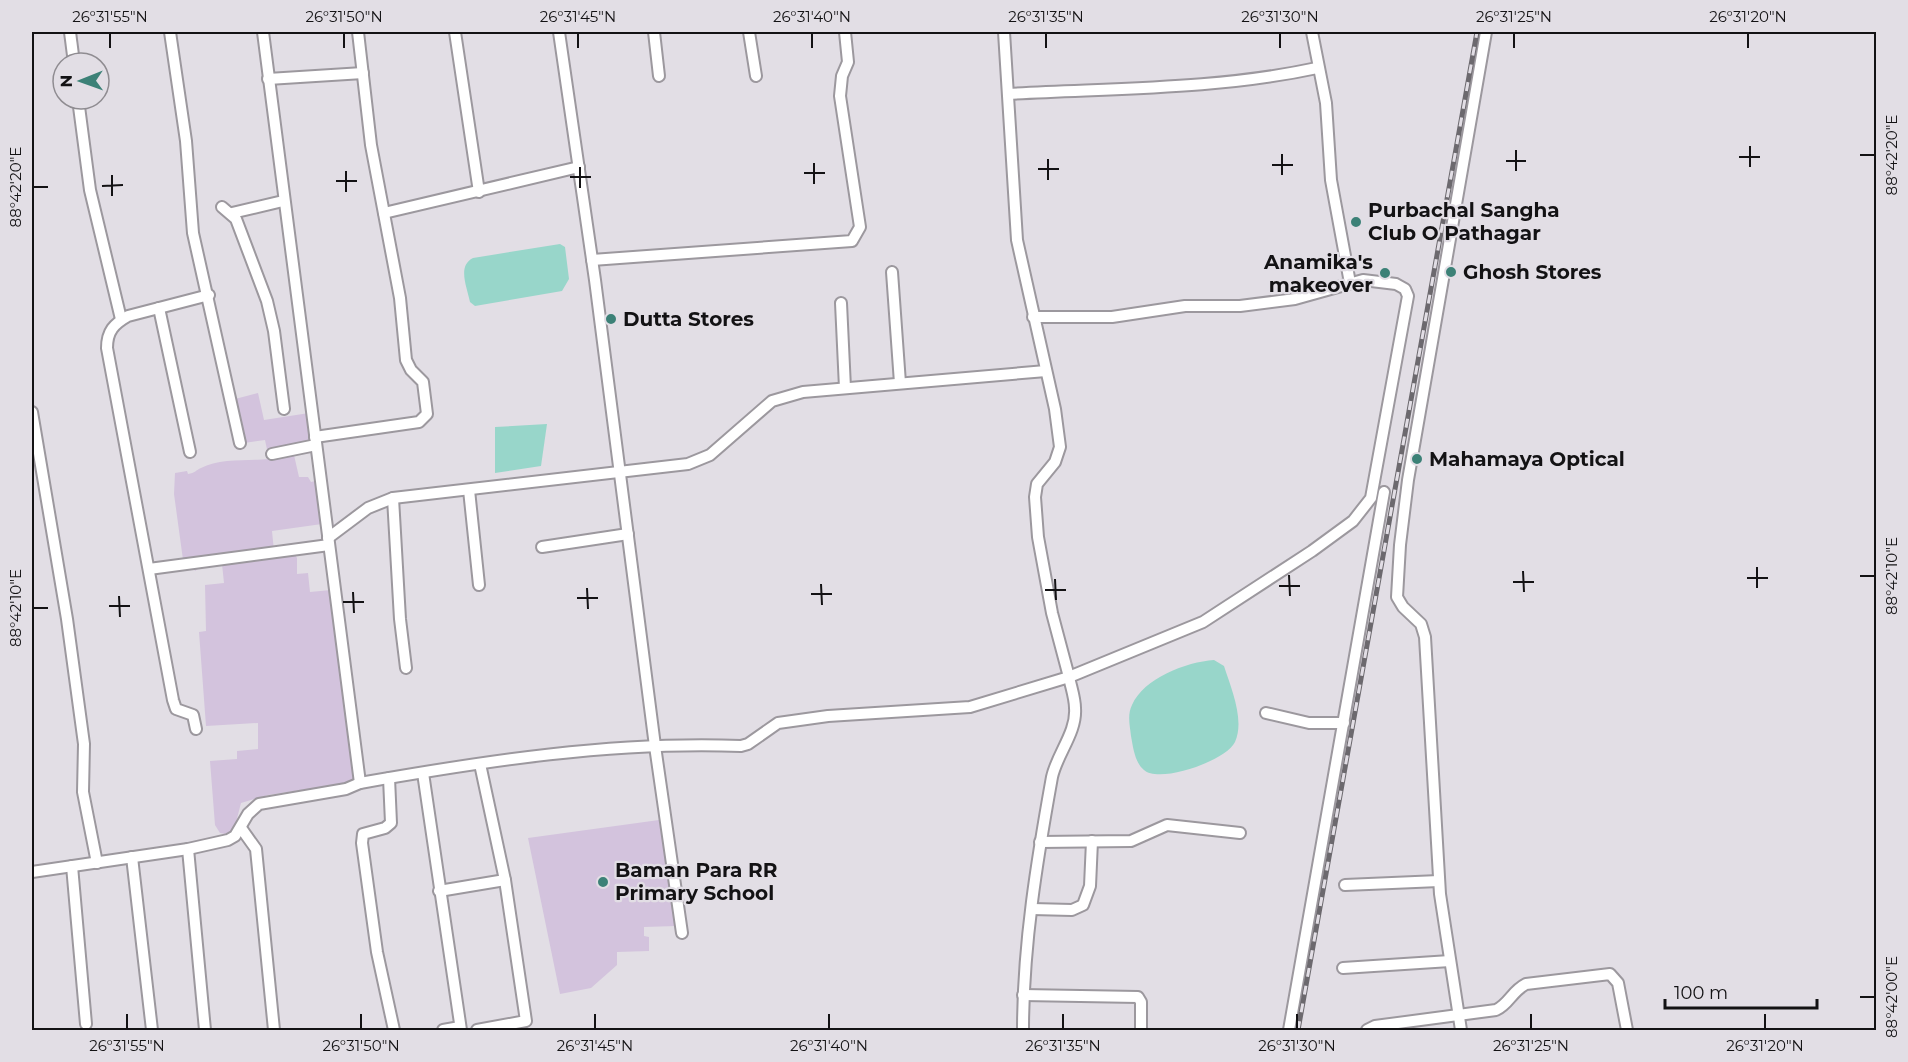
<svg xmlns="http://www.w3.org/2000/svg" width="1908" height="1062" font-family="Montserrat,sans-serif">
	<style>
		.green { fill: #d3c3dd }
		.water { fill: #98d6ca }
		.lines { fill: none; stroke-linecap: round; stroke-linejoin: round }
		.minor-casing { stroke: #9c989e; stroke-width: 14 }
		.minor { stroke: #fff; stroke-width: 10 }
		.rail-casing { stroke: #6c696e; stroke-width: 5 }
		.rail { stroke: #e2dee5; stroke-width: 3; stroke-dasharray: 9; stroke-linecap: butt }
		.ticks { fill: none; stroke: #131214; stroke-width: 2 }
		.poi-dot { fill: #3c8177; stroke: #e2dee5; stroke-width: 2 }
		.labels { text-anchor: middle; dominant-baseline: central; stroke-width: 4.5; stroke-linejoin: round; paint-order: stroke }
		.poi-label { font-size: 20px; font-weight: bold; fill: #131214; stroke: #e2dee5; text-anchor: start }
		.neatline { fill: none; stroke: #131214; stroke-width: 2 }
		.ticks-label { font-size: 15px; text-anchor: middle; fill: #131214 }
	</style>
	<rect width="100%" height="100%" fill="#e2dee5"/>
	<g class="green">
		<path d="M258,393L264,420L309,413L314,451L294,455L299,477H308L311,482L319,480L322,524L272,531L274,551L291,548L297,558V574L308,573L310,592L331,590L356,779L348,783L268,795L241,803L234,830L225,834L220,833L215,825L210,761L237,759V751L258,749V723L206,726L199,632L206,631L205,585L224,583L222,564L203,565L195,571L193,567L187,570L184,567L174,494L175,473L187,471L188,474C195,473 196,470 201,468C219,458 249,461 269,459L265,440L244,443L235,399Z"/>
		<path d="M659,820L676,926L644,927V936L649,937V951L617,952V965L591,988L560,994L528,838Z"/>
	</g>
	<g class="water">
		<path d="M560,244L565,247L569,279L562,291L475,306L470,302C467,287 457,266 473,258Z"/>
		<path d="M547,424L541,466L495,473V427Z"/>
		<path d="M1214,660L1224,666C1231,688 1245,720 1235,742C1226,761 1159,784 1144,770C1135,763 1133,747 1131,736C1130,726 1127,715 1132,705C1144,678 1186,662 1214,660Z"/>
	</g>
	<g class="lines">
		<defs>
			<g id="minor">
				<path d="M70,32L74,63"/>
				<path d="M170,32L186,141L193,233L240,443"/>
				<path d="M263,32L360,783"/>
				<path d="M455,32L479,192"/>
				<path d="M559,32L595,280L655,746L682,933"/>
				<path d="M654,32L659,76"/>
				<path d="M749,32L756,76"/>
				<path d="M1312,32L1326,103L1331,180L1350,283"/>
				<path d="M268,79L363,73"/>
				<path d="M1008,94C1111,88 1215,90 1317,68"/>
				<path d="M78,99L90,190L121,319"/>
				<path d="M222,207L236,219L267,301L274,331L284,409"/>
				<path d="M232,213L283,201"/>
				<path d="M384,213L579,167"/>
				<path d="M592,260L852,241L860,227L840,96L842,76L848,62L845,32"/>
				<path d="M892,272L900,383"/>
				<path d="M841,303L845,388"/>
				<path d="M159,308L190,452"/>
				<path d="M32,412L67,619L84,744L83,792L97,863"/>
				<path d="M315,437L419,422L427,414L423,382L411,370L406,360L400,298L371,145L358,32"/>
				<path d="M272,454L316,445"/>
				<path d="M469,490L479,585"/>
				<path d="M393,498L400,619L406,668"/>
				<path d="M328,538L368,508L393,498L688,464L710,455L772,401L803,392L1046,371"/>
				<path d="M542,547L628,534"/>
				<path d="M149,569L329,545"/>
				<path d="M1266,713L1309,723H1344"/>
				<path d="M196,729L193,715L176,709L173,700L107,348C107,331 114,324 128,316L209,295"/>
				<path d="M423,773L461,1030"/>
				<path d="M389,778L391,823L385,828L363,834L362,843L377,952L394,1030"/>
				<path d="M241,828L256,849L274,1030"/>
				<path d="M1040,842L1131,841L1167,825L1240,833"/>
				<path d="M188,849L205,1030"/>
				<path d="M132,857L152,1030"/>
				<path d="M72,866L86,1024"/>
				<path d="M32,872L188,849L228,840L235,836L248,814L259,804L346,789L360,783C485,761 614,741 741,746L748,744L778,723L828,716L970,707L1069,677L1052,613L1038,537L1035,497L1037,484L1055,462L1060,447L1055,409L1017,240L1004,32"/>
				<path d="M1345,885L1439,881"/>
				<path d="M439,891L505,880"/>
				<path d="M1032,909L1072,910L1083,905L1090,886L1092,841"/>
				<path d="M1343,968L1450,961"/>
				<path d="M1023,995L1138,997L1141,1002V1030"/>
				<path d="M443,1030L460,1027"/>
				<path d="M477,1030L526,1021L505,880L480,764"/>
				<path d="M1023,1030C1023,945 1037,860 1052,777C1057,754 1077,732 1075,708C1075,698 1071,687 1069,677L1203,622L1312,551L1353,521L1371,498L1408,296L1405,289L1396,284L1363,280L1295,299L1240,306H1185L1112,317H1033"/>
				<path d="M1289,1030L1384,492"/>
				<path d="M1367,1030L1375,1026L1496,1010C1509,1004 1512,991 1526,984L1610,974L1618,983L1627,1030"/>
				<path d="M1461,1030L1440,894L1425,637L1421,624L1403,607L1397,597L1400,545L1408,480L1486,32"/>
			</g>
		</defs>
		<use href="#minor" class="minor-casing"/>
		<use href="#minor" class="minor"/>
		<defs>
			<path id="rail" d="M1298,1030L1477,32"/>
		</defs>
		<use href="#rail" class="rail-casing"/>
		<use href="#rail" class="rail"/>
	</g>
	<path class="ticks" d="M110,33V48M344,33V48M578,33V48M812,33V48M1046,33V48M1280,33V48M1514,33V48M1748,33V48M1750,146V167M1516,150V171M1282,154V175M1860,155H1875M1739,157H1760M1048,159V180M1506,161H1526M814,163V184M1272,165H1293M580,167V188M1038,169H1059M346,171V192M804,173H825M112,175V196M570,177H591M336,181H357M102,186L123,185M33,187H48M1757,567V588M1523,571L1524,592M1289,575L1290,596M1860,576H1875M1747,578H1768M1055,579L1056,600M1513,582H1534M821,584L822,605M1279,586H1300M587,588L588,609M1045,590H1066M353,592L354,613M811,594H832M119,596L120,617M577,598H598M343,602H364M109,606H130M33,608H48M1860,997H1875M127,1014V1029M361,1014V1029M595,1014V1029M829,1014V1029M1063,1014V1029M1297,1014V1029M1531,1014V1029M1765,1014V1029"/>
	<g class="poi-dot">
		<circle cx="1356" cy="222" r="6"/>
		<circle cx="1451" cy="272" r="6"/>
		<circle cx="1385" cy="273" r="6"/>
		<circle cx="611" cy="319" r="6"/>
		<circle cx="1417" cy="459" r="6"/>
		<circle cx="603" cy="882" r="6"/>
	</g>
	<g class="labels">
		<g class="poi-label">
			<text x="1368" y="210">Purbachal Sangha<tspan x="1368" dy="23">Club O Pathagar</tspan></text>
			<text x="1373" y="262" text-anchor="end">Anamika's<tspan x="1373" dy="23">makeover</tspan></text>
			<text x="1463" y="272">Ghosh Stores</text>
			<text x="623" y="319">Dutta Stores</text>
			<text x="1429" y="459">Mahamaya Optical</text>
			<text x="615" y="870">Baman Para RR<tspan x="615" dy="23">Primary School</tspan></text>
		</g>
	</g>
	<rect width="1908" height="1062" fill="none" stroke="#e2dee5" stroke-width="66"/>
	<g transform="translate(81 81) rotate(269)"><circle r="28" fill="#e2dee5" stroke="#8f8c91" stroke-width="1.5"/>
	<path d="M0-4.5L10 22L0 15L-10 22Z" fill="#3c8177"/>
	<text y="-9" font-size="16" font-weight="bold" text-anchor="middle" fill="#131214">N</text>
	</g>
	<path d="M1665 999v9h152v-9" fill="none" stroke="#131214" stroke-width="3"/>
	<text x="1674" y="999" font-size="18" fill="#131214" stroke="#e2dee5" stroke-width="4.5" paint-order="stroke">100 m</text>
	<rect x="33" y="33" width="1842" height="996" class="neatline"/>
	<g class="ticks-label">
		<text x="110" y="22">26°31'55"N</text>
		<text x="344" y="22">26°31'50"N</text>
		<text x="578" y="22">26°31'45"N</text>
		<text x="812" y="22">26°31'40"N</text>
		<text x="1046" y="22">26°31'35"N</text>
		<text x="1280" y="22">26°31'30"N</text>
		<text x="1514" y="22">26°31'25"N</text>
		<text x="1748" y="22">26°31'20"N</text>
		<text transform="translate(1892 155) rotate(-90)" y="5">88°42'20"E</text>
		<text transform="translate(16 187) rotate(-90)" y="5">88°42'20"E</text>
		<text transform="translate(1892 576) rotate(-90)" y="5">88°42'10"E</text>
		<text transform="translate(16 608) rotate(-90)" y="5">88°42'10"E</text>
		<text transform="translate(1892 997) rotate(-90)" y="5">88°42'00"E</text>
		<text x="127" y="1051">26°31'55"N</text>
		<text x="361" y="1051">26°31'50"N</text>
		<text x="595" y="1051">26°31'45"N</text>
		<text x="829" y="1051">26°31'40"N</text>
		<text x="1063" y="1051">26°31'35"N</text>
		<text x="1297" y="1051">26°31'30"N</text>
		<text x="1531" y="1051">26°31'25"N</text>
		<text x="1765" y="1051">26°31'20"N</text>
	</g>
</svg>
